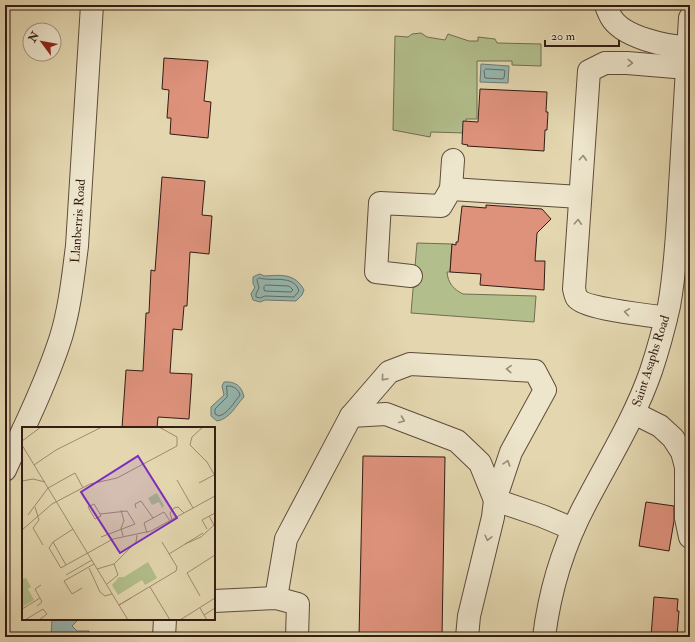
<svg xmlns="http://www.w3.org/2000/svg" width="695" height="642" font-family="'IM FELL Double Pica',serif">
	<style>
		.green { fill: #b2be8c; stroke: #726d50 }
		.water { fill: #96b8b1; stroke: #6e7a72 }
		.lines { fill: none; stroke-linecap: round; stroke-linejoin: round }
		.shore { stroke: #646a62; stroke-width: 1 }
		.building { fill: #de927c; stroke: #331c14 }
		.minor-casing { stroke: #5f4b3b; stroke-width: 24 }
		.minor { stroke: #ede5cc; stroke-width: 22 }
		.oneway { stroke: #998b79 }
		.labels { text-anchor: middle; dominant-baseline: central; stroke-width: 3.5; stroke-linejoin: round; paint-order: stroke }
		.street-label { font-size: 13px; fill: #331c14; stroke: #ede5cc }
		.inset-road { fill: none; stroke: #9d8c72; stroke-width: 1 }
		.view { fill: #7b2cbf; fill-opacity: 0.15; stroke: #7b2cbf; stroke-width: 2 }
		.inset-edge { fill: none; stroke: #331c14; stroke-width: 2 }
	</style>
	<rect width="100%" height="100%" fill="#e4d7b0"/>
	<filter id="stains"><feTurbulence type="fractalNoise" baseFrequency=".005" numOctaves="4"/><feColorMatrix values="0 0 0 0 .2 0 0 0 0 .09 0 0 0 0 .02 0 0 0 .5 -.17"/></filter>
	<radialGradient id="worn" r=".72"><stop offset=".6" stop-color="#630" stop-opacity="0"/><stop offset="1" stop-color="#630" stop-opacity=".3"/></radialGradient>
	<g class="green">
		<path d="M421,33L427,37L445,40L448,34L469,41H478V37L495,39L497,43L541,44V66L512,65V61H477V119H466L465,133L431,132L430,137L393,130L395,36L408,37L412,34Z"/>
		<path d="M417,243L452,244L450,272H447C448,283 453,289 463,294L536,296L534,322L411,313Z"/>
	</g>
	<g class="water">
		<path d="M481,64L509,66L508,83L480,82Z"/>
		<path d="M260,274L264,276C281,275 295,273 304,290L302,295L296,301L265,300L260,302L253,300L251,294L255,287L253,284V277L257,275Z"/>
		<path d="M224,382C235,381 242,386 244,397C236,405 230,419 217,421L211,416V407L224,395L222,386Z"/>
		<path d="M52,619H79L72,626L77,631H89V637H51Z"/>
	</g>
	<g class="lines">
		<g class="shore">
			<path d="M486,69L504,70L505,71L504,78L503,79L485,78L484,71Z"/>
			<path d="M259,278C272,282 294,274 299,291L294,297L265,296L260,298L256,297V294L259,288L257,280Z"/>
			<path d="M266,285L289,286L293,290L291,292L265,291L264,290V287Z"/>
			<path d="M227,386C233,385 239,390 240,395C234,403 227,414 219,416L215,414V409L227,397Z"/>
		</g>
	</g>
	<g class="building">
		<path d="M164,58L208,61L204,101L211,102L208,138L170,134L171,118H167L169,90L162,89Z"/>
		<path d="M480,89L547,92L546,112H548L547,130H545L544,151L467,146L468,145L462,144L463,121L478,122Z"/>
		<path d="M162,177L205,181L202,215L212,216L209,254L190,252L187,306H184L182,330L173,329L170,373L192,374L189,419L158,417L157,428H122L126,370L143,371L146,313H149L151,270L155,271Z"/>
		<path d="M486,205L542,209L551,219L537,233L535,261H545L544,290L480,285L481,274L450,272L452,244L456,245V242H458L462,206L486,208Z"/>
		<path d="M363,456L445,457L442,637H359Z"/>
		<path d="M646,502L674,506V521L669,551L639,546Z"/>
		<path d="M654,597L678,599L677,611H679L677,637H651Z"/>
	</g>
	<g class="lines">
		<defs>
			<g id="minor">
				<path d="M606,5C607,9 609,13 611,17C622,37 667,47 688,47"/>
				<path d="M451,189L453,160"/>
				<path d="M411,276L376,272L380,203L441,206L451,189L580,197"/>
				<path d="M666,318C650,315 585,309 577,298C575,296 575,291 574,289L589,71L605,63H627L687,68"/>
				<path d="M634,413L660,426L673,438L682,452L686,467V518L690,537"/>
				<path d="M351,416L386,414L457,441L480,463L495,500L542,516L573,529"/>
				<path d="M24,428C38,398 51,368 61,337C70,307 73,277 77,246L92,5"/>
				<path d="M5,470L23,430"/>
				<path d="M276,598L286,539L351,416L389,372L410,364L535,371L545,390L511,452L495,500L493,517L469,616L467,637"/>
				<path d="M214,601L276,598L298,604L297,637"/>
				<path d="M164,637L165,619"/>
				<path d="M544,637C550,589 565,541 588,499C610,457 635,417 651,371C658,350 664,328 669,306C677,261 678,215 681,170C684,120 687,69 690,18"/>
			</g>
		</defs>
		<use href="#minor" class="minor-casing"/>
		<use href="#minor" class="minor"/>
	</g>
	<defs><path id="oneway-chevron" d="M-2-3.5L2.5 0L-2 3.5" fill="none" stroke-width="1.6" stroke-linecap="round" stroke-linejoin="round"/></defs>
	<g class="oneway">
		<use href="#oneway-chevron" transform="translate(630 63) rotate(3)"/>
		<use href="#oneway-chevron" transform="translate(583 158) rotate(-86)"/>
		<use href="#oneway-chevron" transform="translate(578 222) rotate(-87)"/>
		<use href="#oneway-chevron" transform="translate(627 312) rotate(-172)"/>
		<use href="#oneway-chevron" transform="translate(509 369) rotate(-177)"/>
		<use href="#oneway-chevron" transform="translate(384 378) rotate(131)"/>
		<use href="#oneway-chevron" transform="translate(402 420) rotate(21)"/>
		<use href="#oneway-chevron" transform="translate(507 463) rotate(-72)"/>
		<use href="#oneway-chevron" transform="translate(488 538) rotate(104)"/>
	</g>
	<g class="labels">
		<g class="street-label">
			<text transform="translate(78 221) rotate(-86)">Llanberris Road</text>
			<text transform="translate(651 361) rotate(-72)">Saint Asaphs Road</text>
		</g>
	</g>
	<g transform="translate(22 427)">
		<rect width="193" height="193" fill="#e4d7b0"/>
		<path d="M135,66L142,79L140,81L137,75L130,78L126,71ZM126,135L135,151L123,158L120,153L96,168L90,158L97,150H102ZM4,151L9,160L6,162L12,173L0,180V152Z" fill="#b2be8c"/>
		<path class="inset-road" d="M181,0L170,10L168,18L185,35L193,49M0,14L19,0M0,18L106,193M12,38L34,23L80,0M155,53L171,81M0,54L11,52L23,55M177,56L192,48M13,80L17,93L11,101L21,118M114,81L113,77L119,74L131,91M99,83L102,94L99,101L101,109M78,87L79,89L73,92L66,80L72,77L78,87L105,84L113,97L79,110M6,88L26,61L53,46L61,61M150,93L148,86L152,81L156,80L162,86M51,102L31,115L44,138L91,112L129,104L193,69M185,102L180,93L193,86M0,103L30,77L68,57L95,51L155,19V10L137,0M125,106L122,96L142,85L148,94M31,115L27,121L39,141L44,138M163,117L179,110L192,98L187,89M147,127L181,106M92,137L114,115L115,108M67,141L78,165L83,169L90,167M75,142L92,137L96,148L85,157M44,148L70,133M128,160L148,193M60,161L50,167L42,154L72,137M178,169L165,146L193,128M18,171L13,162L19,158M97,178L154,144L155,140L140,115M97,178L109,171M178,181L185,193M0,182L18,171L20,175L15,179M182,188L193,181M3,193L21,182L25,187L17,193M158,193L193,171"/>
		<path class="view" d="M116,29L155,91L98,126L59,65Z"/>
		<rect width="193" height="193" class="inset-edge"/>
	</g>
	<rect width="695" height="642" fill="none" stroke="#e4d7b0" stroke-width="20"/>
	<rect x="6" y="6" width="683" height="630" fill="none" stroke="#331c14" stroke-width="2"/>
	<rect x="10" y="10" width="675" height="622" fill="none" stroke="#331c14"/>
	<g transform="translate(42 42) rotate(302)"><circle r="19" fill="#ede5cc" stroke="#a39582"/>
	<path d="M0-3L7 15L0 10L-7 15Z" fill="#8f2418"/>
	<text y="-6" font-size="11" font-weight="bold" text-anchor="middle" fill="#331c14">N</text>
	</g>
	<path d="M545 40v6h74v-6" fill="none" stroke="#331c14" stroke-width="2"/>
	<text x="551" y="40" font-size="12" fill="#331c14" stroke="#ede5cc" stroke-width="3" paint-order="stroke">20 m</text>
	<rect width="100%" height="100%" filter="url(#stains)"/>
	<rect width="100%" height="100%" fill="url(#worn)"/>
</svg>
